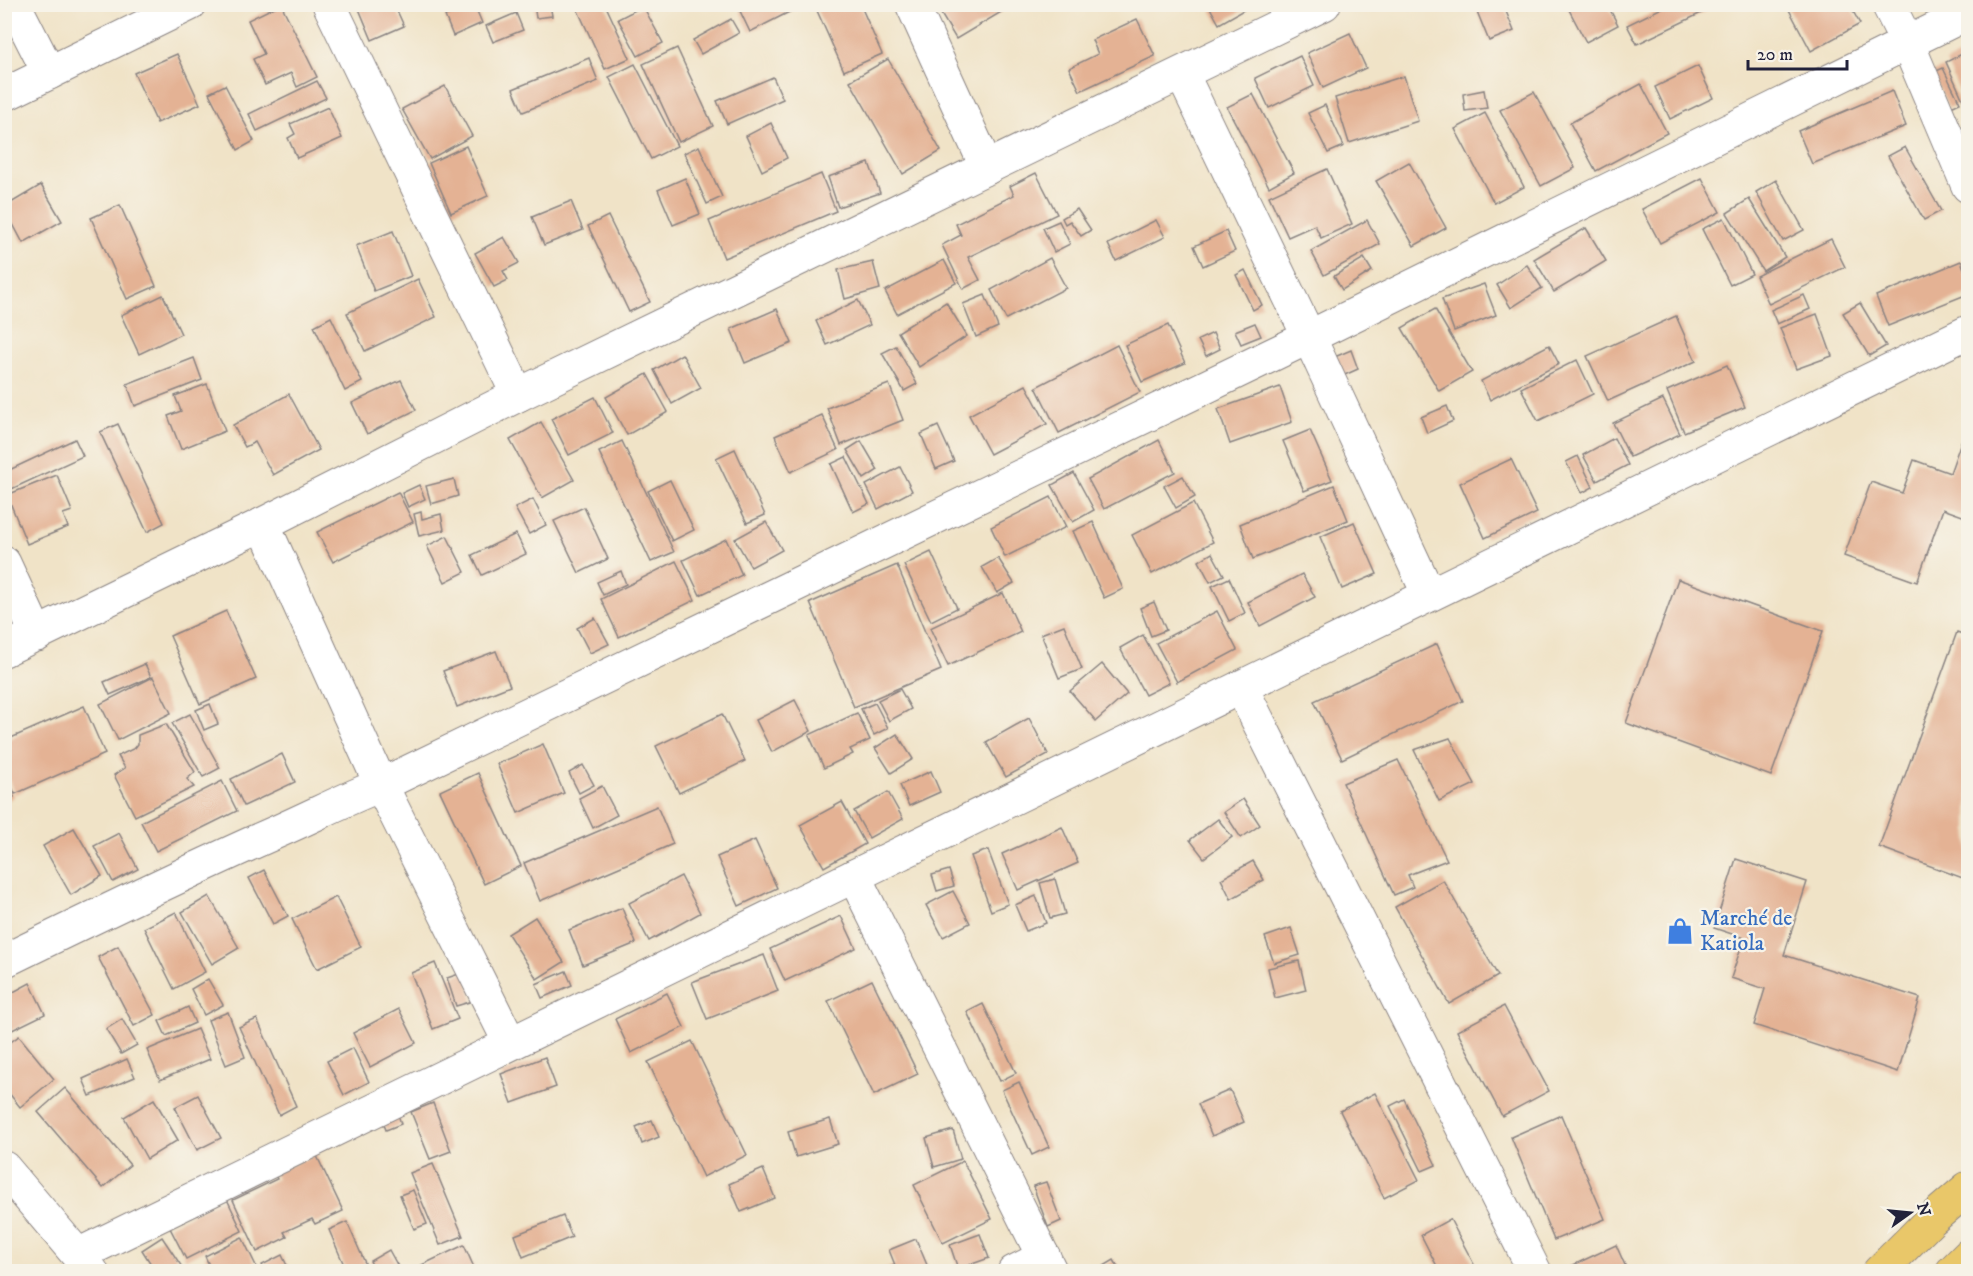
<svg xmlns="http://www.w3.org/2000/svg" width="1973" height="1276" font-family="'IM FELL DW Pica',serif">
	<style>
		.building { fill: #e4b294 }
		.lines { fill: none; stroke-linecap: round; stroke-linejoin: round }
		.minor-casing { stroke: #898281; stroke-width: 35 }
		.highway-casing { stroke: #898281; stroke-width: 35 }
		.minor { stroke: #fff; stroke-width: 33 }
		.highway { stroke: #e9c769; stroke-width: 33 }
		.labels { text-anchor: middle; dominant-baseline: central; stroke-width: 4.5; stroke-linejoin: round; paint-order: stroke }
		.shop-label { font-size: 22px; fill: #366cbe; stroke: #f7f3e8; text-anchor: start }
	</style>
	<rect width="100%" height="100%" fill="#f7f3e8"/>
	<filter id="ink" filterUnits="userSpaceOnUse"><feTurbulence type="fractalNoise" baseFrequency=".0167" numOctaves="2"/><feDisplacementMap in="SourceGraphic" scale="12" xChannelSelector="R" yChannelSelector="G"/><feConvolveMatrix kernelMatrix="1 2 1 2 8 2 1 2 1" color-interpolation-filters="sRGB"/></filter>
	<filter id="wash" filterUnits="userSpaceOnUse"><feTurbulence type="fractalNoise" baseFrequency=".008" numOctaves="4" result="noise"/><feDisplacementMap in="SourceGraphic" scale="24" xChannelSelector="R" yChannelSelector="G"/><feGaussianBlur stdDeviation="1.35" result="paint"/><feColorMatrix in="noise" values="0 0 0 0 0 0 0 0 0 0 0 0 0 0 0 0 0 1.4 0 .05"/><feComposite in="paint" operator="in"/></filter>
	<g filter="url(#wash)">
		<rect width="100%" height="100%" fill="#f0e3c7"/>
		<g id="blocks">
			<g class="building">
				<path d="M281,4L317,77L297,87L291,73L265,85L253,59L264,54L248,20Z"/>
				<path d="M357,4H394L404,26L372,40Z"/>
				<path d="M474,4L482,23L453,36L445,16Z"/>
				<path d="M534,4H550L552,16L536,18Z"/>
				<path d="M575,4H605L630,58L605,69Z"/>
				<path d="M754,4H805L750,32L740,11Z"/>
				<path d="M814,4H860L882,54L844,71Z"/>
				<path d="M935,4H1000L1003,11L956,39Z"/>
				<path d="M1208,4H1254L1219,24Z"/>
				<path d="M1474,4H1503L1514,31L1489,41Z"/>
				<path d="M1566,4H1607L1618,25L1586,42Z"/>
				<path d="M1670,4H1720L1637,44L1627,25Z"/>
				<path d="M1786,4H1849L1860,24L1811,51Z"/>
				<path d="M643,6L663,43L638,56L618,19Z"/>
				<path d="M516,13L523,30L493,42L486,26Z"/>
				<path d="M731,19L739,33L701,54L693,40Z"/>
				<path d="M1137,19L1155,56L1080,91L1069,68L1098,54L1092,40Z"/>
				<path d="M1350,33L1366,68L1323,88L1307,53Z"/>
				<path d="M677,48L713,126L679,142L643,64Z"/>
				<path d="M1968,51V111L1946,62Z"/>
				<path d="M177,54L200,104L157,123L134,73Z"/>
				<path d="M1300,56L1314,86L1269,108L1255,78Z"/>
				<path d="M589,58L598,81L523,112L513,89Z"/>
				<path d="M888,59L941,151L903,174L850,81Z"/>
				<path d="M635,64L677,146L651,159L609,77Z"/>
				<path d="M1698,66L1713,98L1670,119L1655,87Z"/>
				<path d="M1943,68L1960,103L1949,108L1932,73Z"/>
				<path d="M1404,76L1418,121L1349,143L1335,98Z"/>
				<path d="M773,77L783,99L727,124L717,101Z"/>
				<path d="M317,81L326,98L257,131L249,114Z"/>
				<path d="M1641,84L1667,133L1596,171L1570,123Z"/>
				<path d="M225,85L254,141L238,150L209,93Z"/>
				<path d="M445,86L472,136L430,159L402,109Z"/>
				<path d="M1484,90L1487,108L1465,111L1463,94Z"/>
				<path d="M1892,91L1906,126L1812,164L1798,131Z"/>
				<path d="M1534,92L1575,168L1541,186L1500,110Z"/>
				<path d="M1253,94L1294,173L1269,187L1227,107Z"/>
				<path d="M1325,105L1344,146L1328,153L1308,113Z"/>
				<path d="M328,107L342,138L297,158L288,138L295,134L290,124Z"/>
				<path d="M1485,113L1524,187L1494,203L1455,129Z"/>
				<path d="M771,123L787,158L762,171L746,136Z"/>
				<path d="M466,146L488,196L451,213L429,163Z"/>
				<path d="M699,146L722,197L707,204L684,153Z"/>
				<path d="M1905,147L1941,211L1924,220L1888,156Z"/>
				<path d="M1409,162L1446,228L1414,246L1376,181Z"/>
				<path d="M869,163L880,193L838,207L828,177Z"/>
				<path d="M1327,169L1352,224L1321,238L1315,225L1288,237L1269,196Z"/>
				<path d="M1036,173L1057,214L968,257L980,280L963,289L942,245L961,235L956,224L1014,195L1010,186Z"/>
				<path d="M821,174L836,211L724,258L709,221Z"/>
				<path d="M685,178L700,214L673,225L658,190Z"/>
				<path d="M1702,178L1720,212L1660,243L1642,209Z"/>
				<path d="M1776,180L1804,230L1783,241L1756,192Z"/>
				<path d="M41,185L62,221L23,243L4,207Z"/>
				<path d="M1749,199L1785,257L1763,271L1727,213Z"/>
				<path d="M571,201L583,230L544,245L532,217Z"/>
				<path d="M120,205L156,286L127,299L91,218Z"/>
				<path d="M1077,209L1091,230L1081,236L1070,221L1065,224L1062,218Z"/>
				<path d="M608,216L650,302L629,312L588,226Z"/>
				<path d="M1724,218L1752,274L1730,285L1702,229Z"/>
				<path d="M1156,220L1165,237L1116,261L1108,244Z"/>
				<path d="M1367,220L1380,244L1324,275L1311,251Z"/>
				<path d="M1059,221L1070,244L1054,252L1043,228Z"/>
				<path d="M1586,228L1606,261L1554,292L1534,259Z"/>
				<path d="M393,231L411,276L374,291L356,246Z"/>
				<path d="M1226,231L1235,251L1203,266L1194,246Z"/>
				<path d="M504,237L519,263L503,271L508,280L494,287L475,253Z"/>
				<path d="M1831,239L1845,267L1769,304L1756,276Z"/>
				<path d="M1050,258L1066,288L1006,319L991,290Z"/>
				<path d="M1364,258L1372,271L1342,290L1334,276Z"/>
				<path d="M944,260L956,283L897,314L885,291Z"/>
				<path d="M1961,261L1968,279V294L1888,326L1876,296Z"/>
				<path d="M873,262L880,289L845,299L838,270Z"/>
				<path d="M1527,265L1542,288L1511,308L1497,285Z"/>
				<path d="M1245,270L1262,305L1253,310L1236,275Z"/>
				<path d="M418,279L436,317L365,351L347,313Z"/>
				<path d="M1484,284L1496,315L1454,331L1442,299Z"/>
				<path d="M163,295L181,334L139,354L121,315Z"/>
				<path d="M985,295L998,327L976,337L963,304Z"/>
				<path d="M1804,295L1810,309L1777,324L1771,310Z"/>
				<path d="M858,300L870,325L827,345L816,321Z"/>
				<path d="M946,302L967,336L919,367L898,332Z"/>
				<path d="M1860,303L1886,346L1869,356L1843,313Z"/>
				<path d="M777,309L792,343L745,363L731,329Z"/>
				<path d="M1435,309L1472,372L1439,391L1402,328Z"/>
				<path d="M1817,314L1832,356L1796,369L1780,328Z"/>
				<path d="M1676,316L1696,361L1608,401L1587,356Z"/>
				<path d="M331,317L362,382L345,391L314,326Z"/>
				<path d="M1255,323L1261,336L1241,344L1235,331Z"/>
				<path d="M1168,325L1185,363L1142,382L1125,345Z"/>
				<path d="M1213,333L1220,349L1206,356L1198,340Z"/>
				<path d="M1117,345L1140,392L1059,433L1036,387Z"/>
				<path d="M1549,345L1559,364L1490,400L1481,381Z"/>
				<path d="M896,346L917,384L904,391L882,353Z"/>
				<path d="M1351,350L1358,369L1338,378L1330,359Z"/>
				<path d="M682,354L701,388L672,404L654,370Z"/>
				<path d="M194,358L202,380L135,406L127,384Z"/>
				<path d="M1577,360L1593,394L1538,421L1521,388Z"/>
				<path d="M1727,365L1745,407L1684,432L1667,391Z"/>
				<path d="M647,374L668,412L627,435L606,397Z"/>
				<path d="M401,380L416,410L367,434L352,403Z"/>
				<path d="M207,384L225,431L181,449L168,416L181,411L175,396Z"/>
				<path d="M889,384L903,420L841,445L827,408Z"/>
				<path d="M1026,385L1047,424L990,454L969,415Z"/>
				<path d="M1280,387L1292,422L1230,444L1218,409Z"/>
				<path d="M289,394L319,450L273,475L255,442L245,447L233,425Z"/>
				<path d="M595,397L613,433L569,455L551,419Z"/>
				<path d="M1663,399L1680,434L1630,457L1613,423Z"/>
				<path d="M1447,406L1453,421L1427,433L1421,417Z"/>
				<path d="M822,415L838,450L791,472L775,436Z"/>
				<path d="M541,422L574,480L542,498L510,440Z"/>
				<path d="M118,424L164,523L147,532L100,432Z"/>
				<path d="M938,426L954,461L936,469L921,434Z"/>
				<path d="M1310,430L1332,480L1304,491L1283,441Z"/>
				<path d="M1614,438L1628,465L1597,481L1583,455Z"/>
				<path d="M75,439L83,456L5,492V472Z"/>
				<path d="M1962,439L1968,441V518L1943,509L1917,582L1844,556L1871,482L1902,493L1914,460L1950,473Z"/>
				<path d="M1159,440L1175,472L1104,509L1088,479Z"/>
				<path d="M622,441L674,552L651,562L599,452Z"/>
				<path d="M861,441L878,470L864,479L847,450Z"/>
				<path d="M735,449L765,515L747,523L716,458Z"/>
				<path d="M1578,456L1593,487L1582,493L1566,462Z"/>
				<path d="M846,457L869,504L853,512L831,464Z"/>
				<path d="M1511,459L1537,513L1485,538L1460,483Z"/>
				<path d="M900,467L912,491L878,509L866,485Z"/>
				<path d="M1074,473L1094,510L1073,522L1052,485Z"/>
				<path d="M57,475L72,511L63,514L68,527L27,544L7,495Z"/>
				<path d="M1183,476L1195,497L1176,508L1164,486Z"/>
				<path d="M454,479L458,496L431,504L426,486Z"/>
				<path d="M670,480L694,530L672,541L648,491Z"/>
				<path d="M419,485L425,499L408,507L402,493Z"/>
				<path d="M1334,485L1348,520L1253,559L1240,524Z"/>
				<path d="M398,492L413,522L333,562L317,532Z"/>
				<path d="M1051,497L1066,527L1005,557L991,527Z"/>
				<path d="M533,499L546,525L529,534L515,508Z"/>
				<path d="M1193,503L1213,542L1152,574L1132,535Z"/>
				<path d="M584,507L608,559L579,573L554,521Z"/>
				<path d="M421,512L422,519L441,514L444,530L419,536L414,514Z"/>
				<path d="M766,522L782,550L751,567L735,539Z"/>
				<path d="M1093,522L1123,589L1104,598L1073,531Z"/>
				<path d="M1354,522L1377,574L1342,589L1320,537Z"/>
				<path d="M516,534L526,554L482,575L472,555Z"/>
				<path d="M447,536L465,572L445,582L427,546Z"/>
				<path d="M726,539L742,575L700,595L683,560Z"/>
				<path d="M931,552L957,608L931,621L904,565Z"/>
				<path d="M1212,553L1224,575L1210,582L1199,561Z"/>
				<path d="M998,558L1014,583L997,593L982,567Z"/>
				<path d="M676,561L695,600L619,637L601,599Z"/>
				<path d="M897,565L941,670L854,707L810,603Z"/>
				<path d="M621,571L626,584L603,595L597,582Z"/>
				<path d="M1302,574L1315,597L1260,626L1248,602Z"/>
				<path d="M1229,578L1245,613L1229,621L1212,586Z"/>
				<path d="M1678,579L1823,631L1771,776L1626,723Z"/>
				<path d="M1003,593L1021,632L948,666L930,628Z"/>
				<path d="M1154,602L1166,630L1151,636L1140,608Z"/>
				<path d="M226,611L256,679L200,704L170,636Z"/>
				<path d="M1217,611L1237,650L1177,682L1156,643Z"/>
				<path d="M595,618L609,644L590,653L577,628Z"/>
				<path d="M1064,625L1082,669L1059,678L1041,634Z"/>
				<path d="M1957,632L1968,636V880L1879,847Z"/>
				<path d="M1143,635L1169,683L1145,695L1120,648Z"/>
				<path d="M1437,644L1463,701L1342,759L1314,701Z"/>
				<path d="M496,651L510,686L457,707L443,671Z"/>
				<path d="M145,664L151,677L110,695L104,682Z"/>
				<path d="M1102,664L1127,694L1096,721L1070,691Z"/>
				<path d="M153,677L171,713L118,740L100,704Z"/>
				<path d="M900,689L911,709L889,721L878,700Z"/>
				<path d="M795,700L811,731L772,752L756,720Z"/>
				<path d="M875,703L888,728L874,735L861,709Z"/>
				<path d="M210,704L218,724L204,730L196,710Z"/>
				<path d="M84,706L105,754L15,794L4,770V741Z"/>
				<path d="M857,713L870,740L850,749L853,754L824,768L809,735Z"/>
				<path d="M190,714L220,768L203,777L172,723Z"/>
				<path d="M722,714L745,761L679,793L656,746Z"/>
				<path d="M1029,718L1048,754L1006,777L986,742Z"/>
				<path d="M166,724L195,772L187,779L194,787L135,816L114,775L125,768L118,756L135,748L138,744V735Z"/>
				<path d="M897,734L913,759L891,773L875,748Z"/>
				<path d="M1450,738L1475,784L1439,801L1414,750Z"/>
				<path d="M543,744L564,793L518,813L497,764Z"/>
				<path d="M282,754L295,782L244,806L231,779Z"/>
				<path d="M1398,760L1447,860L1408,875L1413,887L1394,895L1343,783Z"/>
				<path d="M583,765L594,785L579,793L569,773Z"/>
				<path d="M931,771L940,792L909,806L900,785Z"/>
				<path d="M478,773L521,866L484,884L440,791Z"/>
				<path d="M4,778L14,797L4,802Z"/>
				<path d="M222,781L237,811L156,851L141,822Z"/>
				<path d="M602,786L617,815L593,828L579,798Z"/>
				<path d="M888,792L903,819L869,838L854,811Z"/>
				<path d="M1243,799L1260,825L1241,838L1224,812Z"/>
				<path d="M842,802L865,844L824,867L800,825Z"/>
				<path d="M657,806L673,844L540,901L524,863Z"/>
				<path d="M1218,819L1232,837L1204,858L1190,840Z"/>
				<path d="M1062,827L1078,863L1018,890L1002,854Z"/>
				<path d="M74,828L102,876L71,895L43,846Z"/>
				<path d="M119,833L138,869L113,882L94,846Z"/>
				<path d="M755,840L777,888L739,906L717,857Z"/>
				<path d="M988,850L1008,904L991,911L971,856Z"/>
				<path d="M1736,859L1807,882L1784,955L1920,998L1898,1072L1754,1025L1765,989L1731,978L1744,938L1714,928Z"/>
				<path d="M1253,861L1264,880L1231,899L1221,879Z"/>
				<path d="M264,870L288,916L273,924L249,878Z"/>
				<path d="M949,870L954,886L937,891L932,875Z"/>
				<path d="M681,876L700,913L649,941L629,903Z"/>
				<path d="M1055,879L1065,914L1050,918L1040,883Z"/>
				<path d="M1443,880L1498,976L1449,1004L1395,907Z"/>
				<path d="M953,891L970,923L943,937L926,905Z"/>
				<path d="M209,896L239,948L212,964L182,912Z"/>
				<path d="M1036,896L1046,923L1026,931L1015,905Z"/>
				<path d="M336,897L361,947L317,969L292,919Z"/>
				<path d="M622,908L636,943L583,965L569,930Z"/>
				<path d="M176,912L205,972L174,989L144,928Z"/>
				<path d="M841,916L856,948L785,981L770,949Z"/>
				<path d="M535,917L564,962L537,979L508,934Z"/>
				<path d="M1291,928L1300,955L1274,963L1265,937Z"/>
				<path d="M118,946L155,1015L134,1026L98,957Z"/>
				<path d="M764,955L778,991L707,1019L692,982Z"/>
				<path d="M1299,961L1306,990L1275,998L1268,968Z"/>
				<path d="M435,963L458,1019L433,1029L411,973Z"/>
				<path d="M566,971L572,985L542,998L536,984Z"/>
				<path d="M465,972L473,1001L456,1006L447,978Z"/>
				<path d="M208,979L223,1005L204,1015L191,989Z"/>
				<path d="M872,980L918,1074L874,1095L828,1001Z"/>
				<path d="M30,983L45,1014L4,1034V997Z"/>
				<path d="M667,993L684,1027L631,1053L615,1019Z"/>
				<path d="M983,1004L1016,1073L1000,1081L967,1012Z"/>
				<path d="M1504,1006L1549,1091L1502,1116L1457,1031Z"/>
				<path d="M188,1007L195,1023L166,1036L159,1021Z"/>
				<path d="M399,1009L416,1043L370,1067L353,1033Z"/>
				<path d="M228,1012L245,1057L226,1065L208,1020Z"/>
				<path d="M122,1019L137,1045L121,1054L106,1029Z"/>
				<path d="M257,1019L296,1106L279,1115L239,1027Z"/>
				<path d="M197,1029L210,1059L160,1080L147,1050Z"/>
				<path d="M19,1036L54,1079L20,1107L4,1087V1047Z"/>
				<path d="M692,1041L747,1155L703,1177L648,1062Z"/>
				<path d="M353,1048L369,1082L344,1095L327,1061Z"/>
				<path d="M545,1057L556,1087L512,1103L501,1074Z"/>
				<path d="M127,1059L135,1077L90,1096L83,1079Z"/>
				<path d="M1019,1082L1049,1147L1032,1155L1002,1090Z"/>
				<path d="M65,1088L130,1165L103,1188L38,1112Z"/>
				<path d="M1230,1090L1244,1122L1212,1136L1198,1104Z"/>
				<path d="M1375,1093L1419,1180L1384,1198L1340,1111Z"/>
				<path d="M198,1095L221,1138L197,1150L175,1107Z"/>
				<path d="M154,1099L178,1140L147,1159L124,1117Z"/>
				<path d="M1404,1099L1436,1165L1422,1171L1390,1106Z"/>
				<path d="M433,1103L451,1151L430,1159L411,1112Z"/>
				<path d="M398,1114L401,1124L386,1130L382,1119Z"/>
				<path d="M1561,1115L1605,1219L1554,1240L1511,1137Z"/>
				<path d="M830,1119L838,1144L796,1157L788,1132Z"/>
				<path d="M652,1120L659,1137L642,1144L636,1127Z"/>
				<path d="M953,1130L961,1159L934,1167L926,1138Z"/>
				<path d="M316,1154L343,1211L315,1224L312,1219L284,1232L287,1237L257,1252L233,1200L277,1179L274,1173Z"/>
				<path d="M963,1161L992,1219L943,1243L914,1185Z"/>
				<path d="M433,1164L463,1236L440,1245L410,1173Z"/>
				<path d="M763,1169L775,1198L741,1212L729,1184Z"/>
				<path d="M1046,1182L1061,1221L1048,1227L1033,1186Z"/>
				<path d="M413,1190L427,1224L414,1229L400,1195Z"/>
				<path d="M226,1197L242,1231L186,1259L169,1226Z"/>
				<path d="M563,1216L572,1237L523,1257L515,1235Z"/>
				<path d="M1450,1219L1478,1272H1440L1421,1235Z"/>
				<path d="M347,1222L369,1272H347L329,1230Z"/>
				<path d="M980,1234L989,1258L958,1269L950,1245Z"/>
				<path d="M162,1237L182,1267L175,1272H156L142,1250Z"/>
				<path d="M242,1237L259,1272H212L205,1256Z"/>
				<path d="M916,1239L930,1272H879L895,1265L889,1250Z"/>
				<path d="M464,1245L476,1272H407Z"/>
				<path d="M1616,1245L1628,1272H1568L1567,1268Z"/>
				<path d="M389,1250L401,1272H376L370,1261Z"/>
				<path d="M282,1255L290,1272H265L262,1265Z"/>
				<path d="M1114,1260L1121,1272H1094Z"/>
			</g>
		</g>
	</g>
	<g filter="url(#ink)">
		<use href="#blocks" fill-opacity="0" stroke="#898281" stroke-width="1.5"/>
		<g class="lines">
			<defs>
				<g id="minor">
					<path d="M14,4L49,73"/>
					<path d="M329,4L518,395"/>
					<path d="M912,4L987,168"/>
					<path d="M1888,4L1907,42L1968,186"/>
					<path d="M1182,74L1309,337L1429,595"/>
					<path d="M4,95L190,4"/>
					<path d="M263,524L381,785L510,1043"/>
					<path d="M4,563L37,635"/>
					<path d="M4,650L263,524L518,395L1324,4"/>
					<path d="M1241,687L1535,1272"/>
					<path d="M854,876L1051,1272"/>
					<path d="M4,961C96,916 188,871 281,830C315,815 347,798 381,785L1309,337L1968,13"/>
					<path d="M4,1168L92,1272"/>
					<path d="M78,1255L1968,332"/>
					<path d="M1014,1272L1044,1257"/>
				</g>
				<g id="highway">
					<path d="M1879,1272L1931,1220L1968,1188"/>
					<path d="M1952,1272L1968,1256"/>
				</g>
			</defs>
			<use href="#minor" class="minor-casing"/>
			<use href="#highway" class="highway-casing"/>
			<use href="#minor" class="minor"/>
			<use href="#highway" class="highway"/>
		</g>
	</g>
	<defs>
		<symbol id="shop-bare" viewBox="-9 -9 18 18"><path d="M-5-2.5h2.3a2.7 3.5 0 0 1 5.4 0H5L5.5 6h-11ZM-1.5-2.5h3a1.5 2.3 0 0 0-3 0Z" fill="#3f7fe0" stroke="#f7f3e8" stroke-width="2.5" paint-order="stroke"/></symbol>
	</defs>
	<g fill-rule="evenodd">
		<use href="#shop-bare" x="1661" y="912" width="38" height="38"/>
	</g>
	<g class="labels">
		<g class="shop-label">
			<text x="1700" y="918">Marché de<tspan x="1700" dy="25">Katiola</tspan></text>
		</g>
	</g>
	<rect width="1973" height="1276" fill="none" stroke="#f7f3e8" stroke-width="24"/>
	<g transform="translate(1910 1213) rotate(75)" stroke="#f7f3e8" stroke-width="4.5" paint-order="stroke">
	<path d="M0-4.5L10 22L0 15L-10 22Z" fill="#22223b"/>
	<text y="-9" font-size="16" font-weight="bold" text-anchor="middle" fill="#22223b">N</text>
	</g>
	<path d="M1748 60v9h99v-9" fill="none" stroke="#22223b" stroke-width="3"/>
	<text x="1757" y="60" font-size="18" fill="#22223b" stroke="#f7f3e8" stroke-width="4.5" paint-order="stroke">20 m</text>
</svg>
